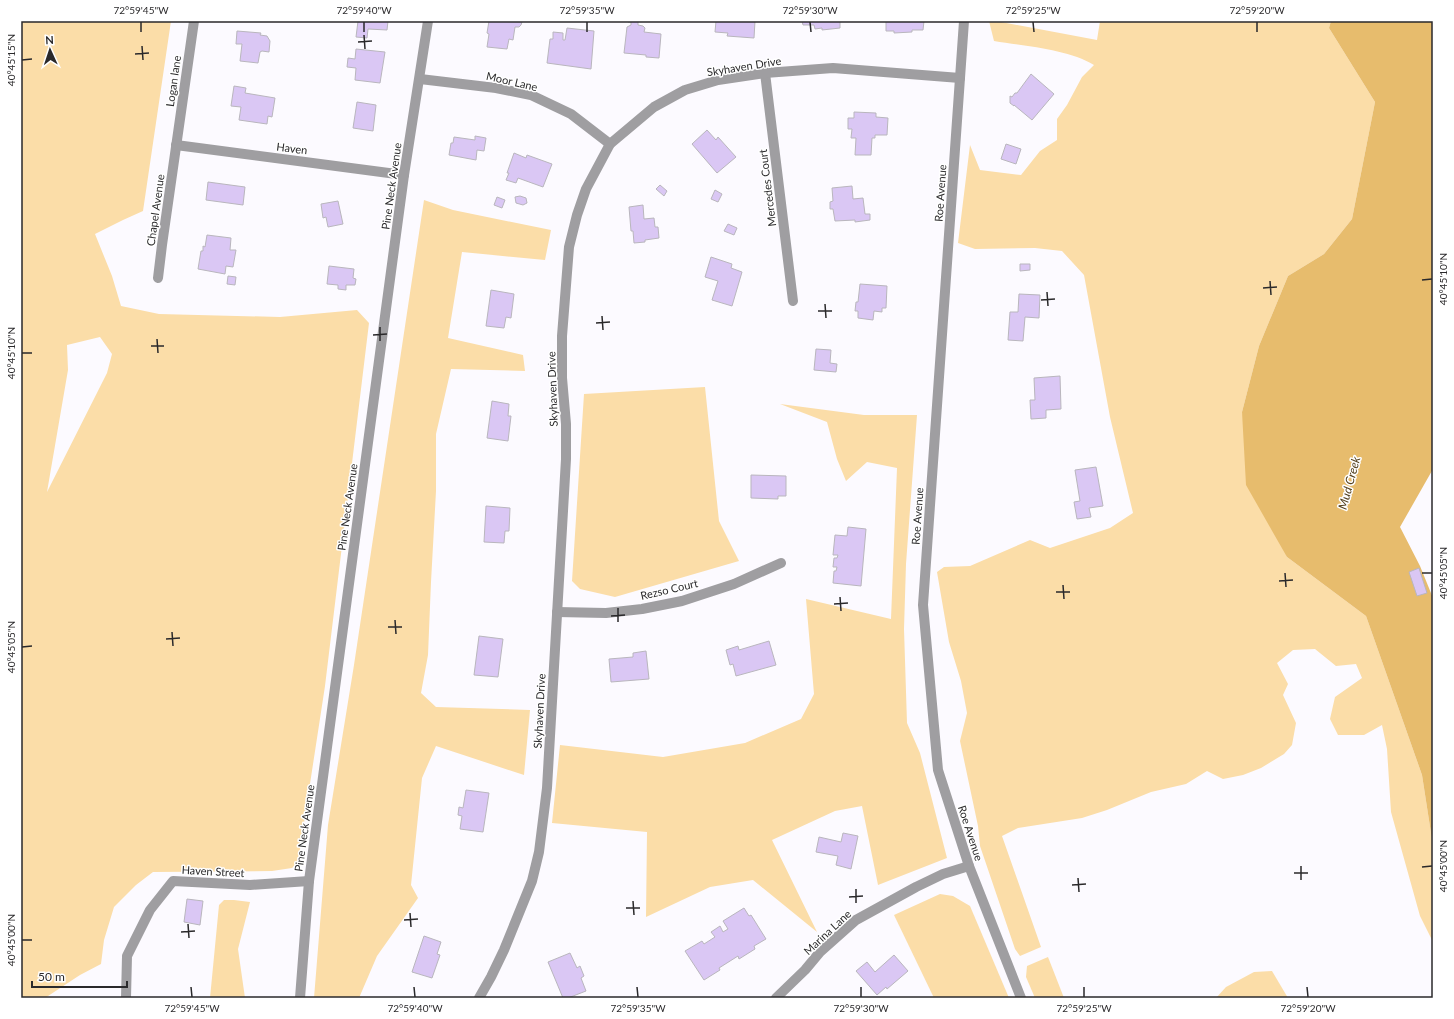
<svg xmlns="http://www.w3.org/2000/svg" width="1454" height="1019" font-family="Lato,sans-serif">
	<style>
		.green { fill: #fbdda8; fill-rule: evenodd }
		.water { fill: #e7bc6d }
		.building { fill: #dac7f4; stroke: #b9b6bd }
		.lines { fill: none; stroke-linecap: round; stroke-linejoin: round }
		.minor { stroke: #9f9ea1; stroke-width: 10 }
		.ticks { fill: none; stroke: #2a292b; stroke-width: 1.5 }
		.labels { text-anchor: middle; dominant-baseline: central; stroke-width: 3; stroke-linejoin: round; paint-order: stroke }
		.street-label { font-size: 11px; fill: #2a292b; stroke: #fff }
		.water-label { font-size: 12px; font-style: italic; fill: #554220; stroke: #fff }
		.neatline { fill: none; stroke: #2a292b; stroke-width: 1.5 }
		.ticks-label { font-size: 10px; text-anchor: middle; fill: #2a292b }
	</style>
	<rect width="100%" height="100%" fill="#fcfaff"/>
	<g class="green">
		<path d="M21,21H171L143,211L123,220L95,234L112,276L121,306L159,314L280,317L357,310L369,323L325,686L298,862L292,868L272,871L153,872L136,885L114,907L104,940L101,964L80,975L45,998H21ZM100,337L112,354L107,373L47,492L68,370L67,345Z"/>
		<path d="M989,21H996L1097,40L1100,21H1331L1329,28L1375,102L1352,219L1324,254L1288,276L1259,346L1242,412L1287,557L1366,616L1422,775L1433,846V942L1420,916L1391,812L1387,749L1382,725L1364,735H1338L1330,719L1335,697L1362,678L1356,664L1336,666L1315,649L1293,650L1277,663L1288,684L1283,695L1296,723L1292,745L1284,754L1261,768L1243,775L1223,779L1207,771L1186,784L1151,792L1107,810L1082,818L1018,828L1002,836L1041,947L1020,956L1015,949L980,846L978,826L960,741L967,713L961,681L949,642L937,572L944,567L970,566L1030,540L1050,548L1110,528L1133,513L1110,417L1084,275L1062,251L1035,248L975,249L958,243L970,145L980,170L1021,175L1040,151L1057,140V119L1067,105L1082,77L1094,65C1068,49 1024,46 994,41Z"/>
		<path d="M424,200L453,210L551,230L545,260L462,252L448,338L523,355L525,371L451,369L436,434V491L431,582L428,655L421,693L436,707L530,710L524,775L436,746L422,778L411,885L418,898L377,956L359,998H314L328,825L354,665Z"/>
		<path d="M705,387L719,521L739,561L615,597L580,589L572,581L584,394Z"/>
		<path d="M780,404L864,415H917L906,564L904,629L907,723L920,753L947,858L878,885L862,806L835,811L772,840L817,932L753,880L710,887L646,917L647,832L552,823L560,745L663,757L745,743L801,719L814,694L806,599L891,619L897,468L867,462L846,481L837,459L827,422Z"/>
		<path d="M940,894L953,896L970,906L1009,998H934L894,915Z"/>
		<path d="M224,900H234L250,902L238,949L245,998H210L219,905Z"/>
		<path d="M1048,957L1064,998H1035L1026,977L1027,966Z"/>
		<path d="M1272,971L1288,998H1216L1226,987L1254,972Z"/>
	</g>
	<path class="water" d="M1331,21H1433V469L1400,527L1420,566L1433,598V846L1422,775L1366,616L1287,557L1246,485L1242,412L1259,346L1288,276L1324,254L1352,219L1375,102L1329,28Z"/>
	<g class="building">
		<path d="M358,21H388L387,30L368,29L367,38L356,37Z"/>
		<path d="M489,21L522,22L521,25L519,27H515L513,40L509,39L507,49L487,47L489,34L487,33Z"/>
		<path d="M629,21H638V25L643,26L645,28L644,32L661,34L659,58L646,57V55L624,53L627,27L631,25V22H628Z"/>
		<path d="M716,21H755L754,38L727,36L728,33L715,32Z"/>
		<path d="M802,21H840V28L822,30V28L815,29L814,25H803Z"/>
		<path d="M886,21H924L923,30H912V32L894,33V31H886Z"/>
		<path d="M567,28L594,31L591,69L547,63L550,39H553V32L563,33V40H565Z"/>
		<path d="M237,31L261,33L260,35L267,36L270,41L269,52L262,51L260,52L258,63L240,61L242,44H236Z"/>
		<path d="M356,49L385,52L380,83L355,80L356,68L347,67L348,58L355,59Z"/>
		<path d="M1031,74L1054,94L1032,120L1014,105V106L1010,103V96L1012,97L1015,93H1017Z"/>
		<path d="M234,86L246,88L245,93L275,98L272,117L268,116L267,124L239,120L241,107L231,106Z"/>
		<path d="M357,102L376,105L373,131L353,128Z"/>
		<path d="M854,112L876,113V117L888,118L887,135H875V138H872L871,155H855L856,138H851L852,129H848V118H854Z"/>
		<path d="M707,130L716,140L718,137L736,157L717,173L692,144Z"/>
		<path d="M475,136L486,138L484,151L477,150L476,160L449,155L451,143H453L454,137L475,140Z"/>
		<path d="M1006,144L1021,149L1016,164L1001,159Z"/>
		<path d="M514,153L526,158L527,155L552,164L543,187L518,178L516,183L506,180L509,173H507Z"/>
		<path d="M208,182L245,187L243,205L206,200Z"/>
		<path d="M660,185L667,191L664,196L656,189Z"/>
		<path d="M852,186L853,199L863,198L865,214H870V220L855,222V220L835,221L833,209H830V202L833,201L832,188Z"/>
		<path d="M715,190L722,194L718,202L711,199Z"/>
		<path d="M520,196L526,198L527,203L523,205L516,203L515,197Z"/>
		<path d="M497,197L505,200L502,208L494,205Z"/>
		<path d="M338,201L343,224L328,227L326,217L323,218L321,204Z"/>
		<path d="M643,205L644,219L654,218L655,227H658L659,238L645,240V242L634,243L633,231H631L629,207Z"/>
		<path d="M728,224L737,228L734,235L724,231Z"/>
		<path d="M207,235L231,238L230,250H236L233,267L226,266L225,274L198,269L201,251H203V246L205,247Z"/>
		<path d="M711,257L732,264L731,268L742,272L732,306L712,300L718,281L705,277Z"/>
		<path d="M1020,264H1030V270L1020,271Z"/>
		<path d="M329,266L354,269L353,278L356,279L355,285H346V290L338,289V285L327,284Z"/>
		<path d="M228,276L236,277L235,285L227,284Z"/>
		<path d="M860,284L887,286L886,308H882V312L874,311L873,320L858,318V311H855L856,302H858Z"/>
		<path d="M491,290L514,294L511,318L506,317L504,328L486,326Z"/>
		<path d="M1019,294L1040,295L1039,318L1025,317L1023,341L1008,340L1010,312H1018Z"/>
		<path d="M816,349L831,350L830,363L837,364L836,372L814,370Z"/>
		<path d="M1060,376L1061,409L1046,410V418L1031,419L1030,400H1035L1034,378Z"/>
		<path d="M492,401L509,404L508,416H511L508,441L487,438Z"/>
		<path d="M1096,467L1103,506L1089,508L1091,517L1077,519L1074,502L1080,501L1075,470Z"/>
		<path d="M751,475L786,476V496H778V499L751,498Z"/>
		<path d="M486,506L510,508L509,531H505L504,543L484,542Z"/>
		<path d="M848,527L866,529L861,586L833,583L834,571H836L837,567H833L834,558H837L838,555H833L835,535L847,536Z"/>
		<path d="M1419,568L1427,593L1417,596L1409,572Z"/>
		<path d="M479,636L503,639L498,677L474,675Z"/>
		<path d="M769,641L776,665L736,676L733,664L730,665L726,650L738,646L739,650Z"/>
		<path d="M646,651L649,679L611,682L609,659L633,657V653Z"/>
		<path d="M466,790L489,793L483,832L460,829L462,816L458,815L459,807L463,808Z"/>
		<path d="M843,833L858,836L851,869L836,865L838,856L816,852L819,837L841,842Z"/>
		<path d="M187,899L203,901L200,925L184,922Z"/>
		<path d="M744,908L749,916L751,915L766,939L754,946L755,949L739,959L738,956L719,968L720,970L704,980L685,951L702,941L704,944L715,937L711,932L720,926L723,932L728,929L723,921Z"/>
		<path d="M424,936L441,942L437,954L440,955L432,978L412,972Z"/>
		<path d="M570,953L577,968L580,966L584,976L581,978L586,991L568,998H563L548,962Z"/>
		<path d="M894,955L908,971L887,989L886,987L877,995L856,971L867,962L875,972Z"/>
	</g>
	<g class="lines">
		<g class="minor">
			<path d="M964,21L923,605L938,770L969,866L1021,998"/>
			<path d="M765,73L793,301"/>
			<path d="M420,79L496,88L531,95L571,114L610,144"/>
			<path d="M176,145L404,175"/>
			<path d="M158,278L162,245L194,21"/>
			<path d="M557,612L606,613L642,609L682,601L734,584L781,563"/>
			<path d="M126,998L127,956L150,910L173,881L250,885L309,881"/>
			<path d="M300,998L309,881L404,175L428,21"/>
			<path d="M479,998L491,977L504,950L532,881L539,852L547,788L566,459V424L562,378V336L569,247L577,215L586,189L610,144L654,107L685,90L718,80L765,73L833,68L960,78"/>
			<path d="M776,998L805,970L820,952L856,920L916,887L943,874L969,866"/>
		</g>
	</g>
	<path class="ticks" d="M141,22V32M364,22V32M587,22V32M810,22L811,32M1033,22L1034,32M1257,22V32M364,35L365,49M358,42L372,41M142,46L143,60M135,54L149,53M22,60L32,59M1422,280L1432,279M1270,281L1271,295M1263,288L1277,287M1047,292L1048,306M1041,300L1055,299M825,304L826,318M818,311H832M602,316L603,330M596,323L610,322M380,327V341M373,335L387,334M157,339L158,353M151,346H164M22,353H32M1285,573L1286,587M1422,573H1432M1279,581L1293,580M1063,585L1064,599M1056,592H1070M840,597L841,611M834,604L848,603M618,608V622M611,616L625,615M395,620L396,634M388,627H402M172,632L173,646M166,639L180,638M22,647L32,646M1301,866V880M1422,867L1432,866M1294,873H1308M1078,878L1079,892M1072,885L1086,884M856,889V903M849,897L863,896M633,901L634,915M626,908H640M410,913L411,927M404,920L418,919M188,924L189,938M181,932L195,931M22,940H32M191,987L192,997M414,987L415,997M637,987L638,997M861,987V997M1084,987V997M1307,987L1308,997"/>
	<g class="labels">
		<g class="street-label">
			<text transform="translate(744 66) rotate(-9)">Skyhaven Drive</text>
			<text transform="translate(173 81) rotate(-82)">Logan lane</text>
			<text transform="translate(512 81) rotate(13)">Moor Lane</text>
			<text transform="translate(292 148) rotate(7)">Haven</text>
			<text transform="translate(391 186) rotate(-82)">Pine Neck Avenue</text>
			<text transform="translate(767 188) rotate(-97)">Mercedes Court</text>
			<text transform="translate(940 193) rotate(-86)">Roe Avenue</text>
			<text transform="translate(155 210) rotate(-82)">Chapel Avenue</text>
			<text transform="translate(552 389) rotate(-92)">Skyhaven Drive</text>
			<text transform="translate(347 507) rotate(-82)">Pine Neck Avenue</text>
			<text transform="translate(917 516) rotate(-86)">Roe Avenue</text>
			<text transform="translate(669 589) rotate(-13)">Rezso Court</text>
			<text transform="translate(539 711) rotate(-87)">Skyhaven Drive</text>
			<text transform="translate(304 828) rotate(-82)">Pine Neck Avenue</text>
			<text transform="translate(971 833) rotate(72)">Roe Avenue</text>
			<text transform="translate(213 871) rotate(3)">Haven Street</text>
			<text transform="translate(827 932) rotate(-43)">Marina Lane</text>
		</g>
		<g class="water-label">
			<text transform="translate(1349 483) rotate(-75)">Mud Creek</text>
		</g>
	</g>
	<rect width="1454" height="1019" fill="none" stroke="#ffffff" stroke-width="44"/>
	<g transform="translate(50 50) rotate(357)" stroke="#ffffff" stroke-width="3" paint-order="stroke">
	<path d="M0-3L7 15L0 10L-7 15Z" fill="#2a292b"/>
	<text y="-6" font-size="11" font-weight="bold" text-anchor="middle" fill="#2a292b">N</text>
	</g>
	<path d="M32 981v6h95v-6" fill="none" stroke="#2a292b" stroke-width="2"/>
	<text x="38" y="981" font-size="12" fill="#2a292b" stroke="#ffffff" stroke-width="3" paint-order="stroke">50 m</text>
	<rect x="22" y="22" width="1410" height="975" class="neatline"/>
	<g class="ticks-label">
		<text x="141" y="14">72°59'45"W</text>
		<text x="364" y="14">72°59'40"W</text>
		<text x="587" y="14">72°59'35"W</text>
		<text x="810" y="14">72°59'30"W</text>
		<text x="1033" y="14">72°59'25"W</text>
		<text x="1257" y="14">72°59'20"W</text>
		<text transform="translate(11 60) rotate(-90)" y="4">40°45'15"N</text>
		<text transform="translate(1443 279) rotate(-90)" y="4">40°45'10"N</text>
		<text transform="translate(11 353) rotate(-90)" y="4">40°45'10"N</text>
		<text transform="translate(1443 573) rotate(-90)" y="4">40°45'05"N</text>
		<text transform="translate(11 647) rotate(-90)" y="4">40°45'05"N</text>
		<text transform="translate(1443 866) rotate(-90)" y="4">40°45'00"N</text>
		<text transform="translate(11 940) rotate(-90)" y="4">40°45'00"N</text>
		<text x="192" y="1012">72°59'45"W</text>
		<text x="415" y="1012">72°59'40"W</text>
		<text x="638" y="1012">72°59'35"W</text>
		<text x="861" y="1012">72°59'30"W</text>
		<text x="1084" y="1012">72°59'25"W</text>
		<text x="1308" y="1012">72°59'20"W</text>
	</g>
</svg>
